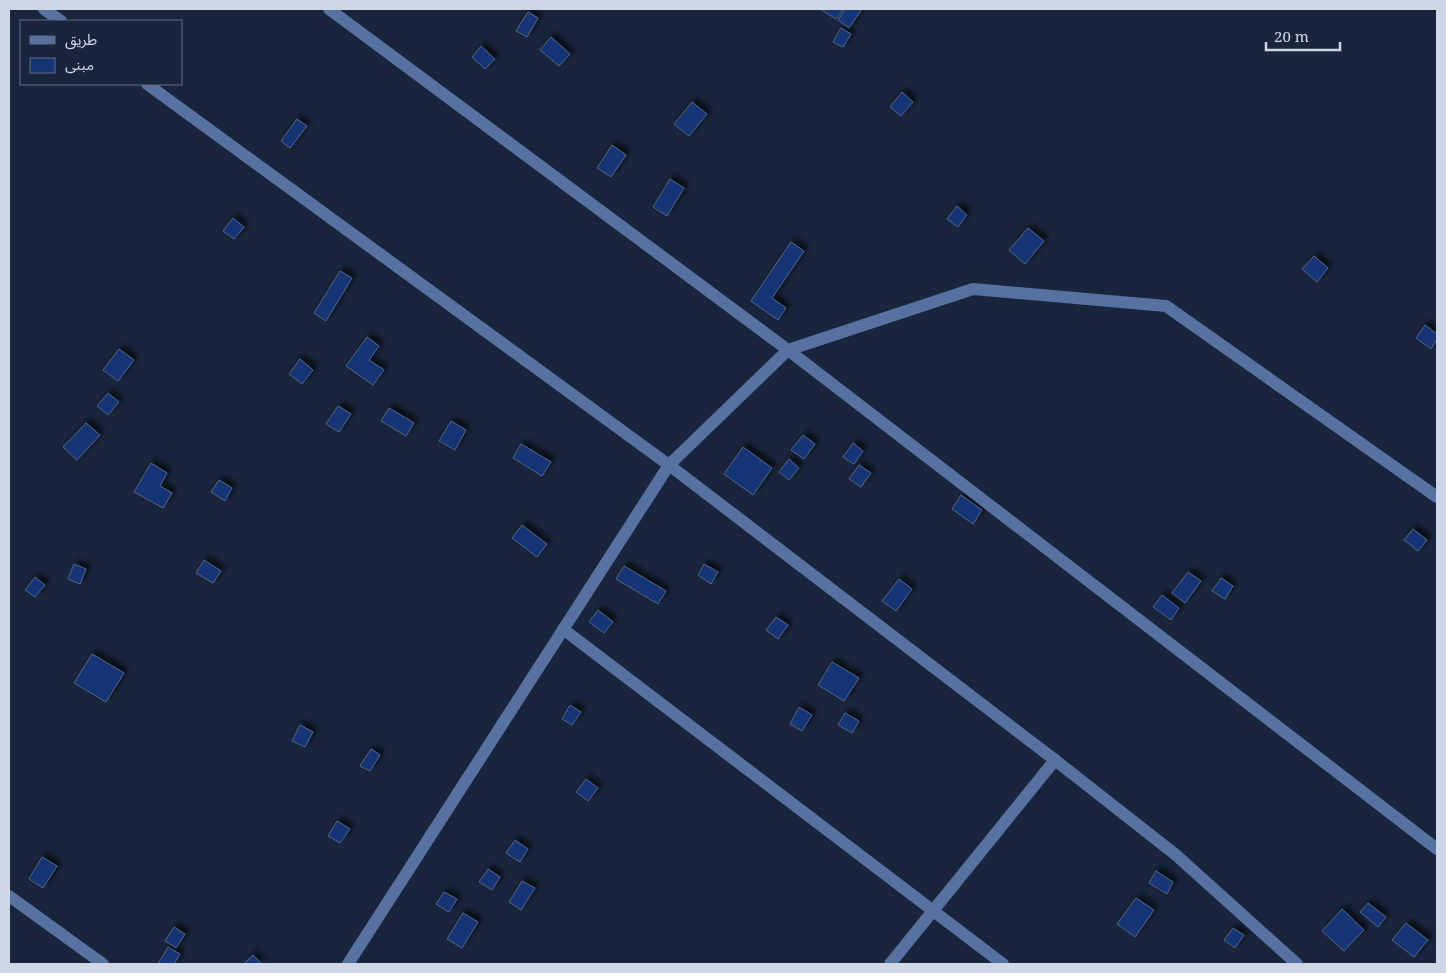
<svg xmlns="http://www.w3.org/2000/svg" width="1446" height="973" font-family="'Noto Serif','Noto Sans Arabic',serif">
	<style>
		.building { fill: #143576; stroke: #566580; filter: url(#shadow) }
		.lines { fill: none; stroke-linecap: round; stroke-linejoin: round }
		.minor { stroke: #5771a0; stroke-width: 12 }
	</style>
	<defs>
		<filter id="shadow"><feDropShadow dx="4.5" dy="-4.5" stdDeviation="2.5" flood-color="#0009"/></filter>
	</defs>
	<rect width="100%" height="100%" fill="#18253c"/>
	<g class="building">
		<path d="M820,9H843L836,19Z"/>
		<path d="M845,9H862L849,28L838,20Z"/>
		<path d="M528,12L538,18L527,37L516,31Z"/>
		<path d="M841,28L851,34L843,47L833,42Z"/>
		<path d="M551,37L570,54L559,66L540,50Z"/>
		<path d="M481,46L495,59L485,69L472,57Z"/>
		<path d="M902,92L913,102L901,116L890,107Z"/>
		<path d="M692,102L707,114L689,136L674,124Z"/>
		<path d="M297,119L307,126L290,148L281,141Z"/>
		<path d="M612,145L626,155L611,177L597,168Z"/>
		<path d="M670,179L684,188L667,216L653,207Z"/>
		<path d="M957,206L967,215L958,227L947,219Z"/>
		<path d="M233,218L244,227L234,239L223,231Z"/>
		<path d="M1028,228L1044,241L1025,264L1009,250Z"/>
		<path d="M791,242L804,251L772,298L786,308L778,320L751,301Z"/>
		<path d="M1314,256L1328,268L1317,282L1302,269Z"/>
		<path d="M340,271L352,278L326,321L314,313Z"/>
		<path d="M1425,325L1437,334V339L1431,349L1416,338Z"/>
		<path d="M367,337L379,346L369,360L384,370L373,385L346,366Z"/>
		<path d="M119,349L134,360L118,381L103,370Z"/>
		<path d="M300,359L313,370L302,384L289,374Z"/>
		<path d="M108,393L119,402L108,415L97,406Z"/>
		<path d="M338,406L351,414L339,432L326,424Z"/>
		<path d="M389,408L414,423L406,436L381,421Z"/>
		<path d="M451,421L466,430L455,450L439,441Z"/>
		<path d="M86,423L100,435L77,460L63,447Z"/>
		<path d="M803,435L815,444L804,459L791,450Z"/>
		<path d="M853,443L863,451L854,464L843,457Z"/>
		<path d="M521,444L551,462L542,476L513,458Z"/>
		<path d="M743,447L772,468L753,495L724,474Z"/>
		<path d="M789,459L799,468L789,480L779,472Z"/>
		<path d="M151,463L167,473L160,486L172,493L163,508L134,492Z"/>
		<path d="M859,465L871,473L861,487L849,479Z"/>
		<path d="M219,480L232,488L225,501L211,492Z"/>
		<path d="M961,495L982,510L973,524L952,509Z"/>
		<path d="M522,525L547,544L537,557L512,538Z"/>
		<path d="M1413,529L1427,540L1418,551L1404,540Z"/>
		<path d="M204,560L221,571L213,583L196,573Z"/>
		<path d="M74,564L86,569L80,584L68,579Z"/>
		<path d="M704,564L718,572L711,584L698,575Z"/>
		<path d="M624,566L666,591L658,604L616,579Z"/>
		<path d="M1188,572L1201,581L1185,603L1172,593Z"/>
		<path d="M35,577L45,585L35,597L25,590Z"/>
		<path d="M1221,578L1233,586L1225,599L1212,591Z"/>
		<path d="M899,579L912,589L896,611L882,601Z"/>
		<path d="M1162,595L1179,608L1171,620L1153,607Z"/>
		<path d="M598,610L613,622L604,633L589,622Z"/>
		<path d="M776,617L788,625L778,639L766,630Z"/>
		<path d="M92,654L124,673L106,702L74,683Z"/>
		<path d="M832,662L859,678L844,701L818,685Z"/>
		<path d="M570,705L581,712L572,725L562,719Z"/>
		<path d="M799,707L812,715L802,731L790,724Z"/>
		<path d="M845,713L859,721L852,733L838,725Z"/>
		<path d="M300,725L313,732L305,747L292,741Z"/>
		<path d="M371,749L380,755L370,771L360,766Z"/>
		<path d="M586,779L598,788L588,801L576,792Z"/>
		<path d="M337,821L350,829L340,843L328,836Z"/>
		<path d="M515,840L528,849L520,862L506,853Z"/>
		<path d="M42,857L57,866L43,888L29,879Z"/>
		<path d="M488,869L500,877L492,890L479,882Z"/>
		<path d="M1156,871L1173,882L1167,894L1149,883Z"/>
		<path d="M522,881L535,888L521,910L509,902Z"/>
		<path d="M444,892L457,899L449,912L436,904Z"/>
		<path d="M1136,898L1154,910L1135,937L1117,924Z"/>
		<path d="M1368,903L1386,917L1378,927L1360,912Z"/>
		<path d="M1342,909L1364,930L1344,951L1322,931Z"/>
		<path d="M463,913L478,922L462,948L447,939Z"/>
		<path d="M1406,923L1428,940L1414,957L1392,940Z"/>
		<path d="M174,927L185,934L176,948L165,941Z"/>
		<path d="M1233,928L1244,935L1235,948L1224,940Z"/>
		<path d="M168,947L180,954L174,964H158Z"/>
		<path d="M253,955L262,964H244Z"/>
	</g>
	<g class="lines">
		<g class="minor">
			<path d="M44,9L61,21"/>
			<path d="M329,9L788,350L1437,849"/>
			<path d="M147,84L669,465L1055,760L1176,855L1297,964"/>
			<path d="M563,629L1003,964"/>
			<path d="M9,896L103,964"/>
			<path d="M348,964L669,465L788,350L973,289L1166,306L1437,497"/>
			<path d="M890,964L1055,760"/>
		</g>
	</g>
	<rect width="1446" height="973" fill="none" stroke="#ced7e6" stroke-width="20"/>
	<rect x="20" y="20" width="162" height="65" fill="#18253c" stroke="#616c80"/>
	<rect x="30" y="36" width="25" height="8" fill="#5771a0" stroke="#616c80"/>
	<text x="65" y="45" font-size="15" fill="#ced7e6">طريق</text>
	<rect x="30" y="58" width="25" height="15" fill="#143576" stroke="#616c80"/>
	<text x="65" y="70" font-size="15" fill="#ced7e6">مبنى</text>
	<path d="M1266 42v8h74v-8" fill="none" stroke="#ced7e6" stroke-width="2.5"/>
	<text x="1274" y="42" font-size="15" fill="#ced7e6" stroke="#18253c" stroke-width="4" paint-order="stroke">20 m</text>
</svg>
